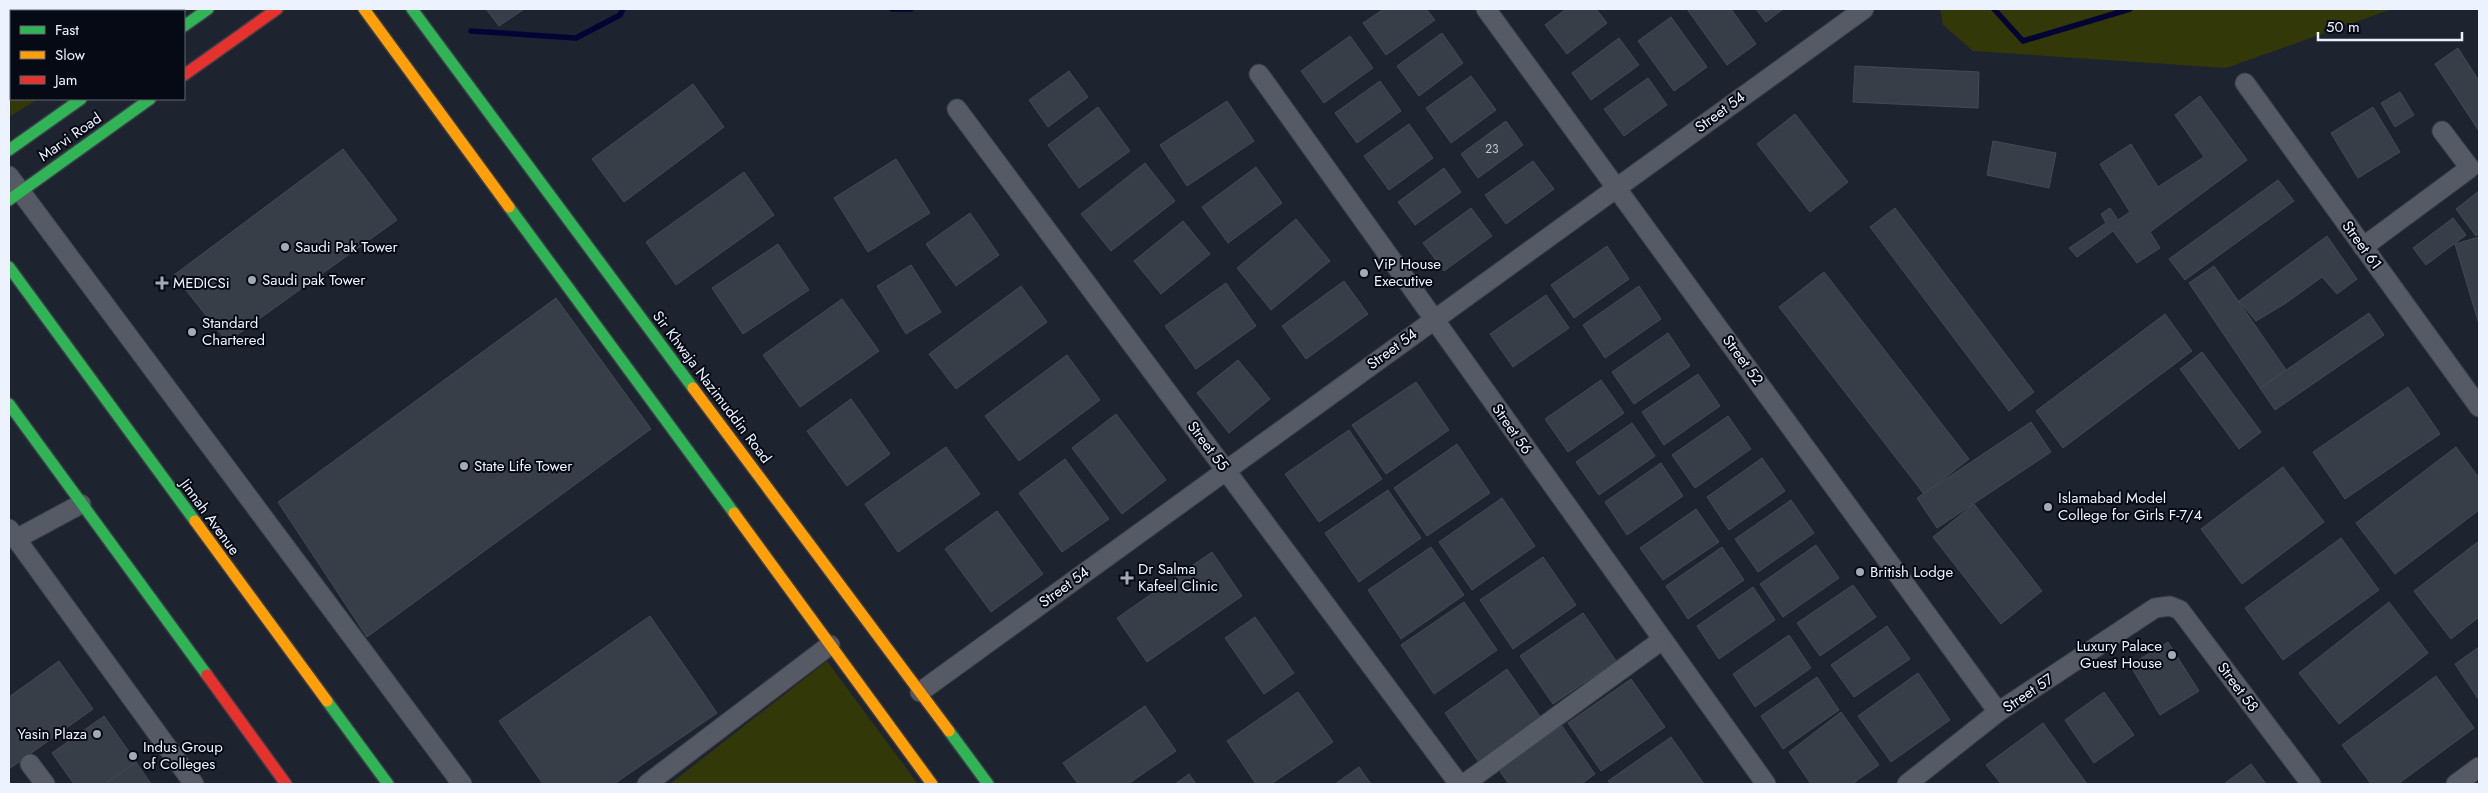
<svg xmlns="http://www.w3.org/2000/svg" width="2488" height="793" font-family="Jost,sans-serif">
	<style>
		.green { fill: #323808 }
		.lines { fill: none; stroke-linecap: round; stroke-linejoin: round }
		.stream { stroke: #030434; stroke-width: 5.5 }
		.building { fill: #383e47; stroke: #444a54 }
		.street-casing { stroke: #3a3e49; stroke-width: 21 }
		.fast-casing { stroke: #3a3e49; stroke-width: 14 }
		.slow-casing { stroke: #3a3e49; stroke-width: 14 }
		.jam-casing { stroke: #3a3e49; stroke-width: 14 }
		.street { stroke: #555a64; stroke-width: 19 }
		.fast { stroke: #30b455; stroke-width: 11 }
		.slow { stroke: #ff9f0a; stroke-width: 11 }
		.jam { stroke: #e5322d; stroke-width: 11 }
		.poi-dot { fill: #a4aab6; stroke: #060a14; stroke-width: 2 }
		.labels { text-anchor: middle; dominant-baseline: central; stroke-width: 4; stroke-linejoin: round; paint-order: stroke }
		.number-label { font-size: 12px; fill: #bfc5d0 }
		.street-label { font-size: 15px; fill: #ecf2fe; stroke: #060a14 }
		.poi-label { font-size: 15px; fill: #ecf2fe; stroke: #060a14; text-anchor: start }
	</style>
	<rect width="100%" height="100%" fill="#1d232f"/>
	<g class="green">
		<path d="M9,9H171L167,11H11V99H38L9,117Z"/>
		<path d="M1940,9H2392L2226,68L1973,51L1943,25Z"/>
		<path d="M827,661L918,784H670Z"/>
	</g>
	<g class="lines">
		<g class="stream">
			<path d="M892,9H911"/>
			<path d="M1994,9L2023,41L2130,9"/>
			<path d="M471,31L576,38L620,15L623,9"/>
		</g>
	</g>
	<g class="building">
		<path d="M486,9H524L499,26Z"/>
		<path d="M1384,9H1426L1435,20L1386,55L1363,23Z"/>
		<path d="M1566,9H1596L1607,23L1567,54L1545,25Z"/>
		<path d="M1687,9H1731L1756,44L1727,65Z"/>
		<path d="M1756,9H1783L1766,22Z"/>
		<path d="M1671,17L1707,67L1674,91L1638,41Z"/>
		<path d="M1442,33L1463,63L1419,96L1397,66Z"/>
		<path d="M1350,36L1373,68L1324,103L1301,71Z"/>
		<path d="M1619,38L1639,65L1591,100L1572,73Z"/>
		<path d="M2458,48L2479,81V131L2435,64Z"/>
		<path d="M1855,66L1979,72L1978,108L1853,102Z"/>
		<path d="M1069,71L1088,97L1048,127L1029,100Z"/>
		<path d="M1471,76L1496,110L1451,143L1426,108Z"/>
		<path d="M1648,78L1667,105L1624,136L1604,109Z"/>
		<path d="M1380,81L1401,111L1357,143L1335,113Z"/>
		<path d="M693,84L724,127L624,202L592,159Z"/>
		<path d="M2400,92L2414,115L2395,127L2381,103Z"/>
		<path d="M2200,96L2247,160L2150,232L2160,248L2137,263L2113,231L2077,257L2069,248L2106,223L2101,214L2110,208L2118,220L2130,212L2100,164L2131,144L2158,187L2204,157L2175,115Z"/>
		<path d="M1227,101L1254,141L1187,186L1160,145Z"/>
		<path d="M1098,107L1130,151L1079,188L1048,145Z"/>
		<path d="M2373,107L2400,152L2358,178L2331,133Z"/>
		<path d="M1795,114L1848,182L1810,212L1757,144Z"/>
		<path d="M1506,121L1523,145L1478,178L1461,154Z"/>
		<path d="M1409,124L1433,158L1389,190L1364,156Z"/>
		<path d="M1993,141L2056,153L2049,188L1987,175Z"/>
		<path d="M343,149L397,220L227,342L174,275Z"/>
		<path d="M896,159L930,213L868,252L834,198Z"/>
		<path d="M1533,161L1554,189L1506,224L1485,195Z"/>
		<path d="M1145,163L1175,201L1111,251L1081,214Z"/>
		<path d="M1256,167L1282,203L1228,243L1202,207Z"/>
		<path d="M1444,168L1461,192L1415,225L1398,202Z"/>
		<path d="M744,172L774,215L676,285L646,242Z"/>
		<path d="M2278,180L2294,201L2185,280L2169,259Z"/>
		<path d="M2479,191V233L2476,236L2456,209Z"/>
		<path d="M1471,208L1492,236L1444,271L1423,243Z"/>
		<path d="M1895,208L2034,392L2009,411L1870,227Z"/>
		<path d="M970,213L999,255L956,286L926,244Z"/>
		<path d="M2453,218L2466,235L2426,265L2413,248Z"/>
		<path d="M1296,219L1330,261L1271,310L1237,268Z"/>
		<path d="M1183,221L1210,254L1161,294L1134,261Z"/>
		<path d="M2327,236L2357,279L2337,294L2322,277L2286,303L2256,321L2239,301Z"/>
		<path d="M2479,237V324L2455,244Z"/>
		<path d="M778,244L809,290L743,334L712,288Z"/>
		<path d="M1607,246L1629,279L1574,318L1551,285Z"/>
		<path d="M911,265L941,312L906,334L877,286Z"/>
		<path d="M2214,266L2286,370L2260,388L2189,283Z"/>
		<path d="M1824,272L1969,459L1924,494L1779,307Z"/>
		<path d="M1344,281L1368,314L1306,359L1282,326Z"/>
		<path d="M1226,283L1256,326L1196,369L1165,326Z"/>
		<path d="M1021,286L1047,322L956,389L929,354Z"/>
		<path d="M1639,286L1661,319L1605,358L1583,325Z"/>
		<path d="M1546,295L1569,328L1513,367L1490,334Z"/>
		<path d="M556,298L651,429L367,637L278,502Z"/>
		<path d="M842,299L879,351L800,407L763,355Z"/>
		<path d="M2369,313L2384,335L2275,410L2260,388Z"/>
		<path d="M2165,314L2192,351L2063,448L2036,411Z"/>
		<path d="M1668,333L1690,366L1634,404L1612,372Z"/>
		<path d="M2202,352L2261,432L2239,449L2180,369Z"/>
		<path d="M1067,355L1100,400L1019,461L985,416Z"/>
		<path d="M1238,360L1270,399L1229,433L1197,393Z"/>
		<path d="M1698,374L1720,406L1664,445L1642,412Z"/>
		<path d="M1601,380L1624,413L1568,452L1545,419Z"/>
		<path d="M1416,382L1449,430L1386,474L1352,425Z"/>
		<path d="M2408,387L2440,434L2345,499L2313,452Z"/>
		<path d="M851,399L890,454L847,486L807,431Z"/>
		<path d="M1116,414L1166,480L1122,514L1072,448Z"/>
		<path d="M1728,416L1751,449L1695,488L1672,455Z"/>
		<path d="M2031,422L2051,452L1937,528L1917,498Z"/>
		<path d="M1632,423L1655,456L1599,495L1576,462Z"/>
		<path d="M1349,430L1382,479L1319,522L1285,474Z"/>
		<path d="M1457,444L1490,493L1427,536L1394,488Z"/>
		<path d="M946,447L980,494L898,552L865,504Z"/>
		<path d="M2456,447L2479,478V510L2395,574L2356,523Z"/>
		<path d="M1762,458L1785,491L1729,530L1707,497Z"/>
		<path d="M1065,459L1109,519L1062,552L1019,493Z"/>
		<path d="M1661,463L1683,496L1627,535L1605,502Z"/>
		<path d="M2283,467L2324,522L2242,584L2201,529Z"/>
		<path d="M1388,490L1421,538L1359,582L1325,533Z"/>
		<path d="M1502,498L1535,546L1472,590L1439,542Z"/>
		<path d="M1791,500L1814,533L1758,572L1735,539Z"/>
		<path d="M1974,504L2042,591L2001,624L1933,537Z"/>
		<path d="M1696,509L1719,542L1663,580L1640,548Z"/>
		<path d="M997,511L1043,574L991,612L945,549Z"/>
		<path d="M2341,538L2379,590L2283,660L2245,608Z"/>
		<path d="M2479,541V617L2451,639L2414,591Z"/>
		<path d="M1816,545L1839,578L1783,617L1760,584Z"/>
		<path d="M1431,547L1464,595L1401,639L1368,590Z"/>
		<path d="M1722,547L1744,580L1688,619L1666,586Z"/>
		<path d="M1212,552L1242,596L1147,662L1117,618Z"/>
		<path d="M1543,557L1576,605L1513,649L1480,600Z"/>
		<path d="M1853,585L1876,617L1820,656L1797,623Z"/>
		<path d="M1753,587L1775,620L1719,659L1697,626Z"/>
		<path d="M1464,602L1497,650L1434,694L1401,645Z"/>
		<path d="M2389,602L2428,653L2339,724L2299,673Z"/>
		<path d="M1583,613L1616,661L1553,704L1520,656Z"/>
		<path d="M650,616L717,713L614,784H543L499,721Z"/>
		<path d="M1255,617L1294,673L1264,694L1225,638Z"/>
		<path d="M1887,626L1910,659L1854,697L1831,665Z"/>
		<path d="M1789,635L1811,668L1755,707L1733,674Z"/>
		<path d="M2168,642L2199,691L2160,715L2130,665Z"/>
		<path d="M2479,647V700L2455,664Z"/>
		<path d="M59,661L93,709L9,769V697Z"/>
		<path d="M1507,669L1541,718L1478,761L1445,713Z"/>
		<path d="M1918,673L1950,720L1891,762L1858,716Z"/>
		<path d="M2436,676L2474,728L2398,784H2371L2342,745Z"/>
		<path d="M1817,677L1839,710L1783,749L1761,716Z"/>
		<path d="M1631,679L1665,727L1601,771L1568,723Z"/>
		<path d="M1298,692L1333,742L1271,784H1256L1227,741Z"/>
		<path d="M2104,692L2134,735L2094,763L2065,720Z"/>
		<path d="M1145,706L1176,751L1128,784H1078L1063,763Z"/>
		<path d="M1841,712L1879,765L1852,784H1811L1789,752Z"/>
		<path d="M104,716L136,762L105,784H74L52,753Z"/>
		<path d="M2043,723L2087,784H2001L1986,765Z"/>
		<path d="M1562,726L1595,774L1581,784H1509L1499,770Z"/>
		<path d="M1671,737L1704,784H1611L1608,781Z"/>
		<path d="M136,762L151,784H105Z"/>
		<path d="M2251,764L2266,784H2224Z"/>
		<path d="M1359,767L1371,784H1335Z"/>
		<path d="M1189,774L1196,784H1175Z"/>
	</g>
	<g class="lines">
		<defs>
			<g id="street">
				<path d="M1486,9L1998,712"/>
				<path d="M1259,74L1766,784"/>
				<path d="M2245,83L2479,407"/>
				<path d="M957,109L1459,784"/>
				<path d="M9,176L462,784"/>
				<path d="M2363,247L2470,168L2442,131"/>
				<path d="M9,529L194,784"/>
				<path d="M16,539L81,504"/>
				<path d="M920,692L1864,9"/>
				<path d="M30,764L45,784"/>
				<path d="M647,784L830,645"/>
				<path d="M1464,784L1662,640"/>
				<path d="M1907,784L1998,712L2155,608L2170,606L2180,610L2311,784"/>
				<path d="M2456,784L2479,767"/>
			</g>
			<g id="fast">
				<path d="M412,9L693,388"/>
				<path d="M184,26L208,9"/>
				<path d="M9,150L81,99"/>
				<path d="M9,200L150,99"/>
				<path d="M509,207L734,513"/>
				<path d="M9,267L195,521"/>
				<path d="M9,404L207,675"/>
				<path d="M327,701L388,784"/>
				<path d="M949,731L988,784"/>
			</g>
			<g id="slow">
				<path d="M364,9L509,207"/>
				<path d="M693,388L949,731"/>
				<path d="M734,513L932,784"/>
				<path d="M195,521L327,701"/>
			</g>
			<g id="jam">
				<path d="M184,75L277,9"/>
				<path d="M207,675L286,784"/>
			</g>
		</defs>
		<use href="#street" class="street-casing"/>
		<use href="#fast" class="fast-casing"/>
		<use href="#slow" class="slow-casing"/>
		<use href="#jam" class="jam-casing"/>
		<use href="#street" class="street"/>
		<use href="#fast" class="fast"/>
		<use href="#slow" class="slow"/>
		<use href="#jam" class="jam"/>
	</g>
	<g class="poi-dot">
		<circle cx="285" cy="247" r="5"/>
		<circle cx="1364" cy="273" r="5"/>
		<circle cx="252" cy="280" r="5"/>
		<path d="M159.5 275.5h5v5h5v5h-5v5h-5v-5h-5v-5h5z"/>
		<circle cx="192" cy="332" r="5"/>
		<circle cx="464" cy="466" r="5"/>
		<circle cx="2048" cy="507" r="5"/>
		<circle cx="1860" cy="572" r="5"/>
		<path d="M1124.5 570.5h5v5h5v5h-5v5h-5v-5h-5v-5h5z"/>
		<circle cx="2172" cy="655" r="5"/>
		<circle cx="97" cy="734" r="5"/>
		<circle cx="133" cy="756" r="5"/>
	</g>
	<g class="labels">
		<g class="number-label">
			<text x="1492" y="149">23</text>
		</g>
		<g class="street-label">
			<text transform="translate(1720 112) rotate(-36)">Street 54</text>
			<text transform="translate(70 137) rotate(-35)">Marvi Road</text>
			<text transform="translate(2362 245) rotate(54)">Street 61</text>
			<text transform="translate(1392 349) rotate(-36)">Street 54</text>
			<text transform="translate(1743 360) rotate(54)">Street 52</text>
			<text transform="translate(712 387) rotate(53)">Sir Khwaja Nazimuddin Road</text>
			<text transform="translate(1512 429) rotate(55)">Street 56</text>
			<text transform="translate(1208 446) rotate(53)">Street 55</text>
			<text transform="translate(210 517) rotate(54)">Jinnah Avenue</text>
			<text transform="translate(1064 587) rotate(-36)">Street 54</text>
			<text transform="translate(2238 687) rotate(53)">Street 58</text>
			<text transform="translate(2028 693) rotate(-34)">Street 57</text>
		</g>
		<g class="poi-label">
			<text x="295" y="247">Saudi Pak Tower</text>
			<text x="1374" y="264">ViP House<tspan x="1374" dy="17">Executive</tspan></text>
			<text x="262" y="280">Saudi pak Tower</text>
			<text x="173" y="283">MEDICSi</text>
			<text x="202" y="323">Standard<tspan x="202" dy="17">Chartered</tspan></text>
			<text x="474" y="466">State Life Tower</text>
			<text x="2058" y="498">Islamabad Model<tspan x="2058" dy="17">College for Girls F-7/4</tspan></text>
			<text x="1138" y="569">Dr Salma<tspan x="1138" dy="17">Kafeel Clinic</tspan></text>
			<text x="1870" y="572">British Lodge</text>
			<text x="2162" y="646" text-anchor="end">Luxury Palace<tspan x="2162" dy="17">Guest House</tspan></text>
			<text x="87" y="734" text-anchor="end">Yasin Plaza</text>
			<text x="143" y="747">Indus Group<tspan x="143" dy="17">of Colleges</tspan></text>
		</g>
	</g>
	<rect width="2488" height="793" fill="none" stroke="#ecf2fe" stroke-width="20"/>
	<rect x="10" y="10" width="175" height="90" fill="#060a14" stroke="#626772"/>
	<rect x="20" y="26" width="25" height="8" fill="#30b455" stroke="#626772"/>
	<text x="55" y="35" font-size="15" fill="#ecf2fe">Fast</text>
	<rect x="20" y="51" width="25" height="8" fill="#ff9f0a" stroke="#626772"/>
	<text x="55" y="60" font-size="15" fill="#ecf2fe">Slow</text>
	<rect x="20" y="76" width="25" height="8" fill="#e5322d" stroke="#626772"/>
	<text x="55" y="85" font-size="15" fill="#ecf2fe">Jam</text>
	<path d="M2318 32v8h144v-8" fill="none" stroke="#ecf2fe" stroke-width="2.5"/>
	<text x="2326" y="32" font-size="15" fill="#ecf2fe" stroke="#060a14" stroke-width="4" paint-order="stroke">50 m</text>
</svg>
